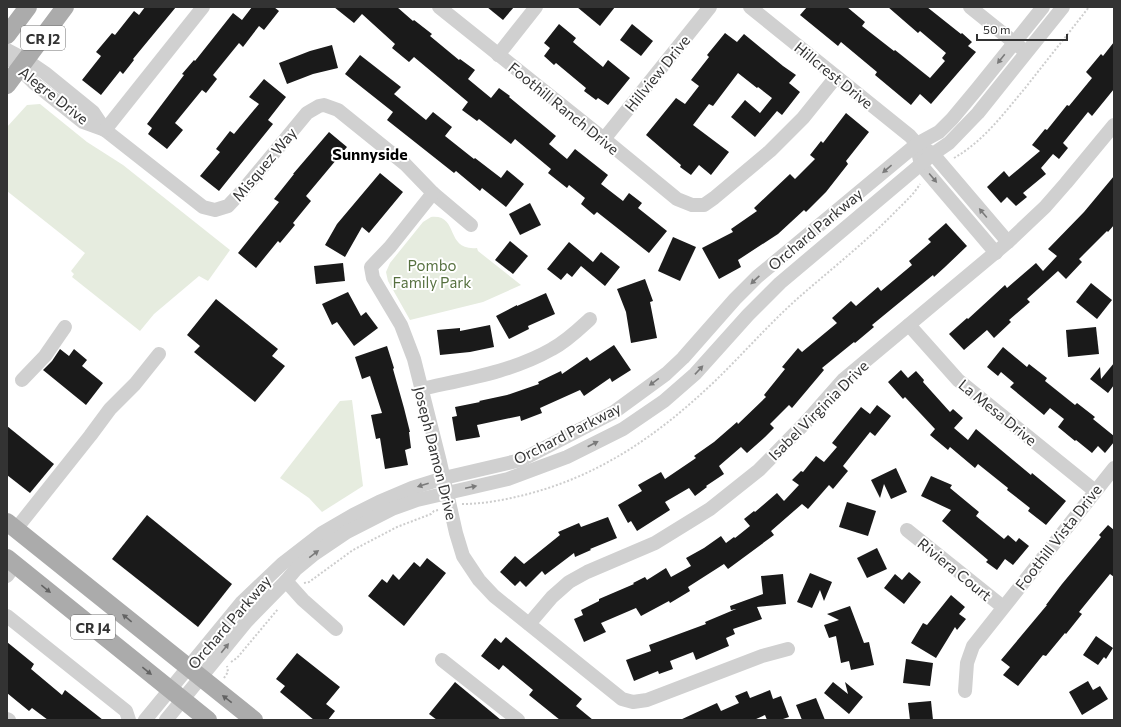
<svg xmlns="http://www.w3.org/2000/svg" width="1121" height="727" font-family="Commissioner,sans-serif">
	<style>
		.green { fill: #e6ecdf }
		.building { fill: #1a1a1a }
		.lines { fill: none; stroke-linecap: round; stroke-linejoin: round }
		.path { stroke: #cdcdcd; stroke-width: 2; stroke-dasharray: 2 2; stroke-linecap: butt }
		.minor { stroke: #d0d0d0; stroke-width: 14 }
		.major { stroke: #ababab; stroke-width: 18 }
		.oneway { fill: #7a7a7a }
		.oneway2 { fill: #636363 }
		.labels { text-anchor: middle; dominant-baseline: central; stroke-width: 4; stroke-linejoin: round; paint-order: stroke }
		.shield { fill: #fff; stroke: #707070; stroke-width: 1 }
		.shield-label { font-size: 14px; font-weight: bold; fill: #333 }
		.street-label { font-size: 15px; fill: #333; stroke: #fff }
		.park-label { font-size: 15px; fill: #56703f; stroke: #fff }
		.neighbourhood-label { font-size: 16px; font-weight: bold; fill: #000; stroke: #fff }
	</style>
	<rect width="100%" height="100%" fill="#fff"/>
	<g class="green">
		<path d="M40,104L87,142L123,165L230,250L208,281L199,276L154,314L140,331L72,277L74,274L71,271L85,253L7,191V127L27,105Z"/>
		<path d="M431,217C460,214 444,251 477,248L478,251L521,285L483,302L410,320L388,281L386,272L390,263L423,222Z"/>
		<path d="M352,400L363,486L322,512L309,498L280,478L340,401Z"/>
	</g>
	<g class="building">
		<path d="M145,7H176L133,59L134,60L123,74L120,71L101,95L82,80L101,56L96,52L112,33L115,35L134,11L139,15Z"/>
		<path d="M252,7H274L279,11L264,30L259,26L243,47L239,43L213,75L217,79L206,93L202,90L175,123L183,130L167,149L148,134L152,128L147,124L184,75L182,74L194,60L195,61L233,13L242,20Z"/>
		<path d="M334,7H397L413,21L414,20L432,34L430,36L459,60L460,59L475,70L468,79L491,98L499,88L510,96L509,97L556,136L549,144L567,159L575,149L608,175L601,184L623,201L629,193L642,203L638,208L667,231L649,253L597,212L594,215L581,204L585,198L569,185L567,188L548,173L551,169L515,139L511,144L479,119L477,121L462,110L468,102L414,57L409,62L392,48L395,44L362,14L354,23Z"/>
		<path d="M487,7H514L503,20Z"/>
		<path d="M577,7H615L600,26Z"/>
		<path d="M807,7H847L865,22L862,26L894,51L895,50L930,78L945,61L942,58L946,53L920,31L918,33L888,7H927L961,34L962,33L972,42L968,46L976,52L931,104L920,94L911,105L875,75L877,72L841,42L838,46L800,15Z"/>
		<path d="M559,24L576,38L573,42L603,67L608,60L630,78L608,105L598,98L596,100L584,91L586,88L556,63L554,65L544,56L550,48L544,43Z"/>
		<path d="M632,24L653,41L641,56L620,40Z"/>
		<path d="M725,33L737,42L744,34L783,66L796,75L789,83L800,92L782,115L777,111L755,137L731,117L745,100L760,113L772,98L758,87L757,88L738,73L713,106L709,104L693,125L729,152L711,175L699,165L691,175L680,167L681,165L646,135L676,98L685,104L699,86L691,80L709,57L707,55Z"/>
		<path d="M1114,42V89L1092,116L1088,112L1063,143L1068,148L1059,159L1053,154L1041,168L1046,174L1023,193L1027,197L1016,206L1007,197L1001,203L987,187L1004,171L1009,177L1040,151L1032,145L1045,129L1047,130L1067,105L1069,106L1092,78L1086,72L1101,54L1103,56Z"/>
		<path d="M332,45L338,68L313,74L287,84L279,63L310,51Z"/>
		<path d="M360,55L401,87L394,94L426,120L433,112L452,127L445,136L474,159L475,158L501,178L507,170L524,184L506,207L482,188L480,191L456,171L454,173L387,120L393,112L345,74Z"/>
		<path d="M264,79L286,97L268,120L273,124L219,191L200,176L220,152L216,149L230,131L234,134L259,104L249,97Z"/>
		<path d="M846,113L869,132L846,161L848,164L826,192L806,212L804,210L778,234L738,260L741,267L719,279L702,248L733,232L731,229L757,211L754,208L790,174L795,179L815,159L810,155L821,141L823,143Z"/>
		<path d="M329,132L347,147L306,196L311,201L293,223L295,225L280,243L278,241L256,268L238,253L279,202L274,199L294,174H293Z"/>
		<path d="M380,173L403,192L369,233L362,227L345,257L325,245L337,224Z"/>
		<path d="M1114,176V225L1108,232L1107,231L1079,259L1082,262L1066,279L1058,271L1027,299L1030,302L1009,320L1011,322L994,338L987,330L964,350L949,334L967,318L968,319L1005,285L1007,288L1036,263L1043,271L1057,256L1048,249L1084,212Z"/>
		<path d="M530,203L541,225L520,235L509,214Z"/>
		<path d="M946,223L967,246L945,267L934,277L933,275L872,325L874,327L855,343L854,342L822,368L824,370L792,408L789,405L770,424L774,428L765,437L747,453L741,447L719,466L724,474L706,486L707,487L695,496L689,488L665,502L670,510L637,531L631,521L628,523L618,505L642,491L638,485L661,472L665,479L696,458L694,456L714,442L737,422L738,424L766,397L764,395L785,369L782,367L798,348L802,352L837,323L832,318L851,301L856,306L878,287L881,291L912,265L909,261L931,242L928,239Z"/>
		<path d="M673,237L696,247L680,281L658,271Z"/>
		<path d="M510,241L528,256L513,274L495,260Z"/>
		<path d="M569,242L593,262L601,252L620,267L605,286L581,266L572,277L567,273L561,280L547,269Z"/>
		<path d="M343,263L345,281L316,284L314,266Z"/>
		<path d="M645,279L653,301L650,302L657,338L631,343L626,312L617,289Z"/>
		<path d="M1091,283L1112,300L1097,319L1076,302Z"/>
		<path d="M348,292L361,316L366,312L378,328L354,346L337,322L332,325L322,304Z"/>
		<path d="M546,293L555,314L528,326L529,329L509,339L496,316L517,305V306Z"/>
		<path d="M216,299L278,349L272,356L285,366L255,402L194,352L200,346L187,335Z"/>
		<path d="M490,325L494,347L470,352L440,355L437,330L460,328V331Z"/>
		<path d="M1096,327L1099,354L1068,357L1066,330Z"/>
		<path d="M614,345L631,370L612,382L610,378L584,396L580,390L540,408L542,413L521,421L520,416L477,425L480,437L456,441L452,417L457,416L455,407L480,402L479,401L507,395L539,384L538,382L561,371L562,374L587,357L590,361Z"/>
		<path d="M387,346L394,368L393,369L404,408L410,432H409L411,448L405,450L408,465L385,469L380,438L376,439L371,415L382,413L370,376L362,379L355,357Z"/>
		<path d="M1003,347L1027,367L1029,364L1047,378L1045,381L1075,405L1077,403L1095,417L1093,419L1114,436V442L1105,453L1098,446L1092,453L1076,440L1075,441L1058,427L1064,419L1050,408L1044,415L1010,387L1014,383L1001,372L998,376L987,367Z"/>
		<path d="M60,349L69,356L74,349L87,360L82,366L103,383L86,405L43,370L52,361Z"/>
		<path d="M1114,363V385L1108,393L1090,379L1100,367L1101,379Z"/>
		<path d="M901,370L908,378L916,371L924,380L923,382L950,412L953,409L963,418L954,428L968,440L976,429L1031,475L1032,473L1066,501L1046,525L1028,511L1030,508L1007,490L1008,488L978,464L975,468L950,447L948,450L930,435L935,429L905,397L903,399L888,382Z"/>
		<path d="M877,405L891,416L875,436L870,432L843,466L848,471L833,489L829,485L808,509L802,504L771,531L774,535L728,569L724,564L688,587L690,591L670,603L669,601L641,616L636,608L601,623L606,632L584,642L574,619L583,615L581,610L599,601V599L634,584L633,583L645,577L647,580L666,568L671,577L691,566L686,558L704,548L721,536L726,543L734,537L735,538L750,526L744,519L754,511L755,512L777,493L784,501L799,485L792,480L801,471L803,472L816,456L824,462L837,447L832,443L861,407L870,414Z"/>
		<path d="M7,426L54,464L30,493L7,475Z"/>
		<path d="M896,468L907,492L891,499L884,484L880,498L871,480Z"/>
		<path d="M931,476L952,485L950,488L979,512L976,516L1004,539L1008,535L1016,542L1019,538L1029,546L1013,565L1005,559L997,570L986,562L988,560L942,521L951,510L921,496Z"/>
		<path d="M847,502L876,511L868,536L839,527Z"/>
		<path d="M147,515L232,584L198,627L112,559Z"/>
		<path d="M608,517L617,538L590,549L591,550L575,557L574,553L545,575L542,571L526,587L520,581L515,586L500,572L515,556L524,564L560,535L558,532L579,523L581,527Z"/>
		<path d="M1108,525L1114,530V577L1110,574L1079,612L1082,614L1066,634L1065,633L1046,656L1043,655L1018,686L1003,675L1010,667L1001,660L1047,605H1046L1062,584L1101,537L1099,535Z"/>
		<path d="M877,548L887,569L867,578L857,558Z"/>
		<path d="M427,558L446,573L404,626L368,596L382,579L387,583L393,574L399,580L414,562L420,567Z"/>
		<path d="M909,572L921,582L904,604L884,588L895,574L902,580Z"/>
		<path d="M810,573L832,582L824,601L820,590L812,608L797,602Z"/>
		<path d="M783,574L786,604L757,607L762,619L733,629L735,634L726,638L729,646L696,660L693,652L670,661L673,669L659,674L658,671L634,681L626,660L651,651L649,645L706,624L705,622L736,609L731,610L730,606L763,594L761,576Z"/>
		<path d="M951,595L965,607L959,614L966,619L957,630L955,627L936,658L911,643L923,623L927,625Z"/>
		<path d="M850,606L864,643L869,642L874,665L851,670L849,661L841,663L836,636L829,638L824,625L839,620L827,614Z"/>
		<path d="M1096,636L1113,648L1106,659L1104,657L1098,665L1083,655Z"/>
		<path d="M506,637L582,699L576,706L593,720H560L529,695L533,690L503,665L499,670L481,656L495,638L501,643Z"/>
		<path d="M7,642L34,664L31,669L62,695L65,690L103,720H48L32,708L29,711L7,693Z"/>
		<path d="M297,653L340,687L326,704L335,711L328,720H314L280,692L285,686L276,679Z"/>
		<path d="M906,659L933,663L930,686L903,683Z"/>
		<path d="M1088,681L1093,690L1100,686L1108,699L1082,715L1069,692Z"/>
		<path d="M455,682L501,720H437L429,714Z"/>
		<path d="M833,682L848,694L845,682L863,697L849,714L824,693Z"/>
		<path d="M770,690L773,699L781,696L789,717L780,720H767L765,715L754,720H680L717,703L721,711L739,703L735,696L747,691L750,698Z"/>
		<path d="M816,698L825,720H802L796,705Z"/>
		<path d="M931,701L933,720H910L908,703Z"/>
	</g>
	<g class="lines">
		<g class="path">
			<path d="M954,158C984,141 1004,113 1026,87C1047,60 1068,34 1089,7"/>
			<path d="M462,504C483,504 504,500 524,495C600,476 658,435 714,382C742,355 768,325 797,299C830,270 866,242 896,211C905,202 914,194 920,184"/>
			<path d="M304,583L309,582L353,550L397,527L431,514L434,511L438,510"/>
			<path d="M231,662L237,658L278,609"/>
			<path d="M224,678L228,672L227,666"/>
		</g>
		<g class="minor">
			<path d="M439,7L604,139L677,199L692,205H704L714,198L770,151L803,118L836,77"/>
			<path d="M750,7L910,136L917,144L933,154L1008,242"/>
			<path d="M970,7L1021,48"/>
			<path d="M7,50L26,60L45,73L93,112L105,130L203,207L215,210L228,206L244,189L307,113L319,106L324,105L338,110L405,164L433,193L471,225"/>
			<path d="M498,55L536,7"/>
			<path d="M13,62L34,83L83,122L105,130"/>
			<path d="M105,130L203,7"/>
			<path d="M604,139L710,7"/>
			<path d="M919,156L921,165L996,253"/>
			<path d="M433,193L390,247L371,267L373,278L401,325L414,359L440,462L456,533L463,556L479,580L494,596L622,699L633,702L647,700L762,656L788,649"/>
			<path d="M909,325L958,380L1095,491"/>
			<path d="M22,380L45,356L65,327"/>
			<path d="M421,389C465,379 512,372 552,349C567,341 578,330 590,319"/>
			<path d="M16,529L90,436L110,409L135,384L159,354"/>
			<path d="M907,530L1003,607"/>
			<path d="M7,576L15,565"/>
			<path d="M286,581L303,600L336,629"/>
			<path d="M7,616L126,711L129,720"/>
			<path d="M529,624L552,597L569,582L587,572L655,543L710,509L759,470L806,422L844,379L1008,242L1045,207L1066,183L1114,125"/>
			<path d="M442,660L518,720"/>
			<path d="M965,691L967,663L973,646L1114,468"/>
			<path d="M7,719L9,720"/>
			<path d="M145,720L242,602L282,564L322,533L353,515L379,502L412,488L444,478L521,460L614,412L666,374L683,358L735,299L757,277L917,144L939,132L952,119L977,89L1043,7"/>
			<path d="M166,720L246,622L286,581L296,569L313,555L347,532L392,509L417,500L508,479L567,457L623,429L664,401L695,374L748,315L780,283L933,154L949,143L978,113L1063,7"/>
		</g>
		<g class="major">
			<path d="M7,35L28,7"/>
			<path d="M7,85L65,7"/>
			<path d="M7,522L254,720"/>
			<path d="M7,558L208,720"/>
		</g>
	</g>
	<defs><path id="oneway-solid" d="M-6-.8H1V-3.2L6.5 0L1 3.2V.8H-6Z"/></defs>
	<g class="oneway">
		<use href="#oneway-solid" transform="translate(1001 59) rotate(129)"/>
		<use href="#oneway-solid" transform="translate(887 169) rotate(140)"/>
		<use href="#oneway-solid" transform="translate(933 178) rotate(50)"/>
		<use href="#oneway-solid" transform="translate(983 213) rotate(-130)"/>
		<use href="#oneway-solid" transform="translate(755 280) rotate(137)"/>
		<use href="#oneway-solid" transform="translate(699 370) rotate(-47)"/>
		<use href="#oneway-solid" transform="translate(654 382) rotate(144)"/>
		<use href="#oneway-solid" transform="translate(593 444) rotate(-27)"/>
		<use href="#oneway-solid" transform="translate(423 485) rotate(162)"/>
		<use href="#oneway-solid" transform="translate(471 487) rotate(-12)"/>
		<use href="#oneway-solid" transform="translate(314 554) rotate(-37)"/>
		<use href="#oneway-solid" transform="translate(225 648) rotate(-51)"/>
	</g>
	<g class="oneway2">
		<use href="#oneway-solid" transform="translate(46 589) rotate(39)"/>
		<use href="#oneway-solid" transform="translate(127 618) rotate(-141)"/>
		<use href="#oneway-solid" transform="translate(147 671) rotate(39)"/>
		<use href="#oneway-solid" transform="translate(227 699) rotate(-142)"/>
	</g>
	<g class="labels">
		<g class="shield">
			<rect x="21" y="26" width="44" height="24" rx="3"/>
			<rect x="71" y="615" width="44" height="24" rx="3"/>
		</g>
		<g class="shield-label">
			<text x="43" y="38">CR J2</text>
			<text x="93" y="627">CR J4</text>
		</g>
		<g class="street-label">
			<text transform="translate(657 73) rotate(-51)">Hillview Drive</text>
			<text transform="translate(834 75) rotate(39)">Hillcrest Drive</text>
			<text transform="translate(54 95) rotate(38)">Alegre Drive</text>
			<text transform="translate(564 108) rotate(39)">Foothill Ranch Drive</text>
			<text transform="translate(264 164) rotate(-50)">Misquez Way</text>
			<text transform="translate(815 229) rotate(-40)">Orchard Parkway</text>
			<text transform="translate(818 410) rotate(-45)">Isabel Virginia Drive</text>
			<text transform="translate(998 412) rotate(39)">La Mesa Drive</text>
			<text transform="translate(567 433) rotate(-27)">Orchard Parkway</text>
			<text transform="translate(436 453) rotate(76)">Joseph Damon Drive</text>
			<text transform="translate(1058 537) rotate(-52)">Foothill Vista Drive</text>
			<text transform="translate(955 569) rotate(39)">Riviera Court</text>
			<text transform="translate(229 622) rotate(-49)">Orchard Parkway</text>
		</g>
		<g class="park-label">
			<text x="432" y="265">Pombo<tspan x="432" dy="17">Family Park</tspan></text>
		</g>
		<g class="neighbourhood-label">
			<text x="370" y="153">Sunnyside</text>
		</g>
	</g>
	<rect width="1121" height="727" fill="none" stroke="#333333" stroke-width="16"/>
	<path d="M977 34v6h90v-6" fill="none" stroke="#333333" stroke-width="2"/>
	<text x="983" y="34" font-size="12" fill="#333333" stroke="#ffffff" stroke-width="3" paint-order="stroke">50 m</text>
</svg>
